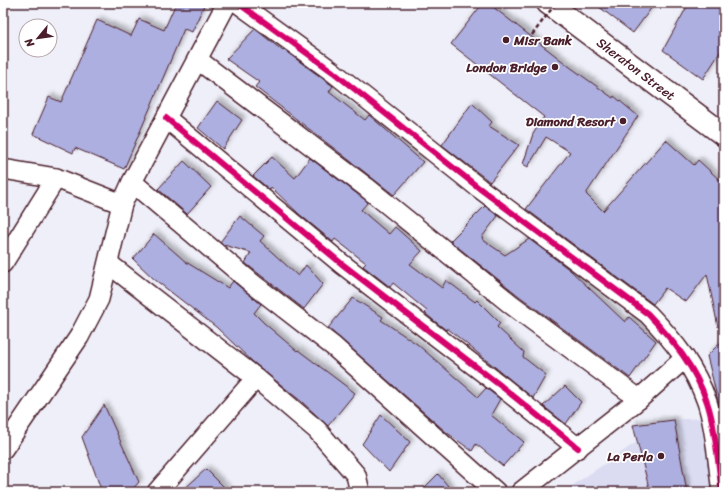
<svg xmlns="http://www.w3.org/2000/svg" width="727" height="495" font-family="Sriracha,sans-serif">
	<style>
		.built { fill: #dbdcf2 }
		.building { fill: #adafe0; stroke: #4a1f2b; filter: url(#shadow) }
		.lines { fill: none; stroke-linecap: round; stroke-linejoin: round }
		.street-casing { stroke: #4a1f2b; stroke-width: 22 }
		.secondary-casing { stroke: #4a1f2b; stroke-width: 25 }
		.street { stroke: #fff; stroke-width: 19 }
		.secondary { stroke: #fff; stroke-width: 22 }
		.path-bridge { stroke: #4a1f2b; stroke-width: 2.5; stroke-dasharray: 4 3; stroke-linecap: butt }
		.cycleway-casing { stroke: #fff; stroke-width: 8 }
		.cycleway { stroke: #d6006c; stroke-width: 6 }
		.poi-dot { fill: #4a1f2b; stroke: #fff; stroke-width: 1.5 }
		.labels { text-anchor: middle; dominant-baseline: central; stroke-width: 3.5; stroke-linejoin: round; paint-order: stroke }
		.poi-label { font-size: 13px; font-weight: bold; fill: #4a1f2b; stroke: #fff; text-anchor: end }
		.street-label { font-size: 13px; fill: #4a1f2b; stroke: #fff }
	</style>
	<defs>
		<filter id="shadow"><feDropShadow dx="3.5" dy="-3.5" stdDeviation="2" flood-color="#0004"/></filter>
	</defs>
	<rect width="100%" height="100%" fill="#efeff9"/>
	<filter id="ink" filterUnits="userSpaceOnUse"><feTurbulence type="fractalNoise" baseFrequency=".025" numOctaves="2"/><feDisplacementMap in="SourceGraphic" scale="8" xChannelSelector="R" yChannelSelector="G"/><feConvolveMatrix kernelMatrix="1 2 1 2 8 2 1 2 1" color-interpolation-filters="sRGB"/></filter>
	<g filter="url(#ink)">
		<path class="built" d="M700,418L713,492H563L669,420Z"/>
		<g class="building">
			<path d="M176,3H205L192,32L184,29L124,169L75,148L73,153L33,134L49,97L61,102L97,20L131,36L139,19L164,30Z"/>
			<path d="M483,3H488L570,67L613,98L614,96L638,116L586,194L603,211L666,140L694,165L698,160L724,184V326L718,327L707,274L686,302L665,288L653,304L526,209L570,152L546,137L528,167L523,164L533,134L544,117L451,44Z"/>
			<path d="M594,3H655L633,33Z"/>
			<path d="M689,3H718L724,7V46L703,79L663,50Z"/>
			<path d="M255,29L283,51L284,50L326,81L333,86L329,92L365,120L369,115L423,162L394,195L255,87L259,82L226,59Z"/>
			<path d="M217,101L242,120L223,149L198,128Z"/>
			<path d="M472,103L492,122L489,126L519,145L490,182L442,145Z"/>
			<path d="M272,157L295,178L310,158L368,202L361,210L389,234L395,227L422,251L410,264L442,288L446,280L475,302L477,300L500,323L497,327L524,352L523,357L546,375L533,398L447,328L446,330L433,320L425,313L427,311L393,283L390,287L363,266L366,263L335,239L333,242L299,214L271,187L270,190L253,176Z"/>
			<path d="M184,161L211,187L187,214L158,189Z"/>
			<path d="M485,206L498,216L482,237L483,240L505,255L529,239L570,270L625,322L629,317L656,341L630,378L519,296L450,241Z"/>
			<path d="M240,216L264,236L260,241L298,276L306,265L323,284L304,309L245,263L251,253L224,245L220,242Z"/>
			<path d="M154,234L186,262L228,288L233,281L261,304L254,313L264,323L297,351L298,350L355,393L328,426L302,402L253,362L216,327L154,279L133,259Z"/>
			<path d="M353,298L383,317L381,320L417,344L478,397L486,388L500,399L491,415L524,442L503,466L476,444L472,451L446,432L328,328Z"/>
			<path d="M724,339V404L719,405L707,356Z"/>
			<path d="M565,386L581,402L566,424L543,406Z"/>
			<path d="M104,405L139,482L130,492H102L82,437Z"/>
			<path d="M381,415L410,442L389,472L362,444Z"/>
			<path d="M674,420L687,492H650L633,425Z"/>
			<path d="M206,469L229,492H181Z"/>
			<path d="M438,474L453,492H420Z"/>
		</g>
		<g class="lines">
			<defs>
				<g id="street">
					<path d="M238,3L333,72L479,188L648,314C673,340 695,367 707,402C716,428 718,465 722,492"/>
					<path d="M198,60L366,187L512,305L639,399"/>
					<path d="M166,118L342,264L501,386L578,448"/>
					<path d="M3,169L56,178L122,204"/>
					<path d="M132,182L253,284L333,346L496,492"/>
					<path d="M3,263L56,178"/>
					<path d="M109,264L256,378L317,430L356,475L360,492"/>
					<path d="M3,449L79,337L99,299L122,204L132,182L227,3"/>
					<path d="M157,492L256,378"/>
					<path d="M521,492L639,399L685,358"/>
				</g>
				<path id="secondary" d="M548,3L724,135"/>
			</defs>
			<use href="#street" class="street-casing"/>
			<use href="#secondary" class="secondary-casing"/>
			<use href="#street" class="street"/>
			<use href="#secondary" class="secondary"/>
			<path class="path-bridge" d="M532,35L556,3"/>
			<defs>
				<g id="cycleway">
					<path d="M238,3L333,72L479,188L648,314C673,340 695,367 707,402C716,428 718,465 722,492"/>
					<path d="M166,118L342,264L501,386L578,448"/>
				</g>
			</defs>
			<use href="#cycleway" class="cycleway-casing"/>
			<use href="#cycleway" class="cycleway"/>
		</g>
	</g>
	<g class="poi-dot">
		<circle cx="506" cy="40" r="4"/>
		<circle cx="555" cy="67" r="4"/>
		<circle cx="623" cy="121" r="4"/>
		<circle cx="661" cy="456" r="4"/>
	</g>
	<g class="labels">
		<g class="poi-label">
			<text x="514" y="40" text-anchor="start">Misr Bank</text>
			<text x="547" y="67">London Bridge</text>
			<text x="615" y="121">Diamond Resort</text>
			<text x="653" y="456">La Perla</text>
		</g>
		<g class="street-label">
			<text transform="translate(636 69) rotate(37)">Sheraton Street</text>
		</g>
	</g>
	<rect width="727" height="495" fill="none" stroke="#fff" stroke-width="16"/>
	<rect x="8" y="8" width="711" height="479" fill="none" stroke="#4a1f2b" stroke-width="1.5" filter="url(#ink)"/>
	<g transform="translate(38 38) rotate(241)"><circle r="19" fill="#ffffff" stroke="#b7a5aa"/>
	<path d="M0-3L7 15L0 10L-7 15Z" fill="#4a1f2b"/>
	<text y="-6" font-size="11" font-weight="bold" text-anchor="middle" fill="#4a1f2b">N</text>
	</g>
</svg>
